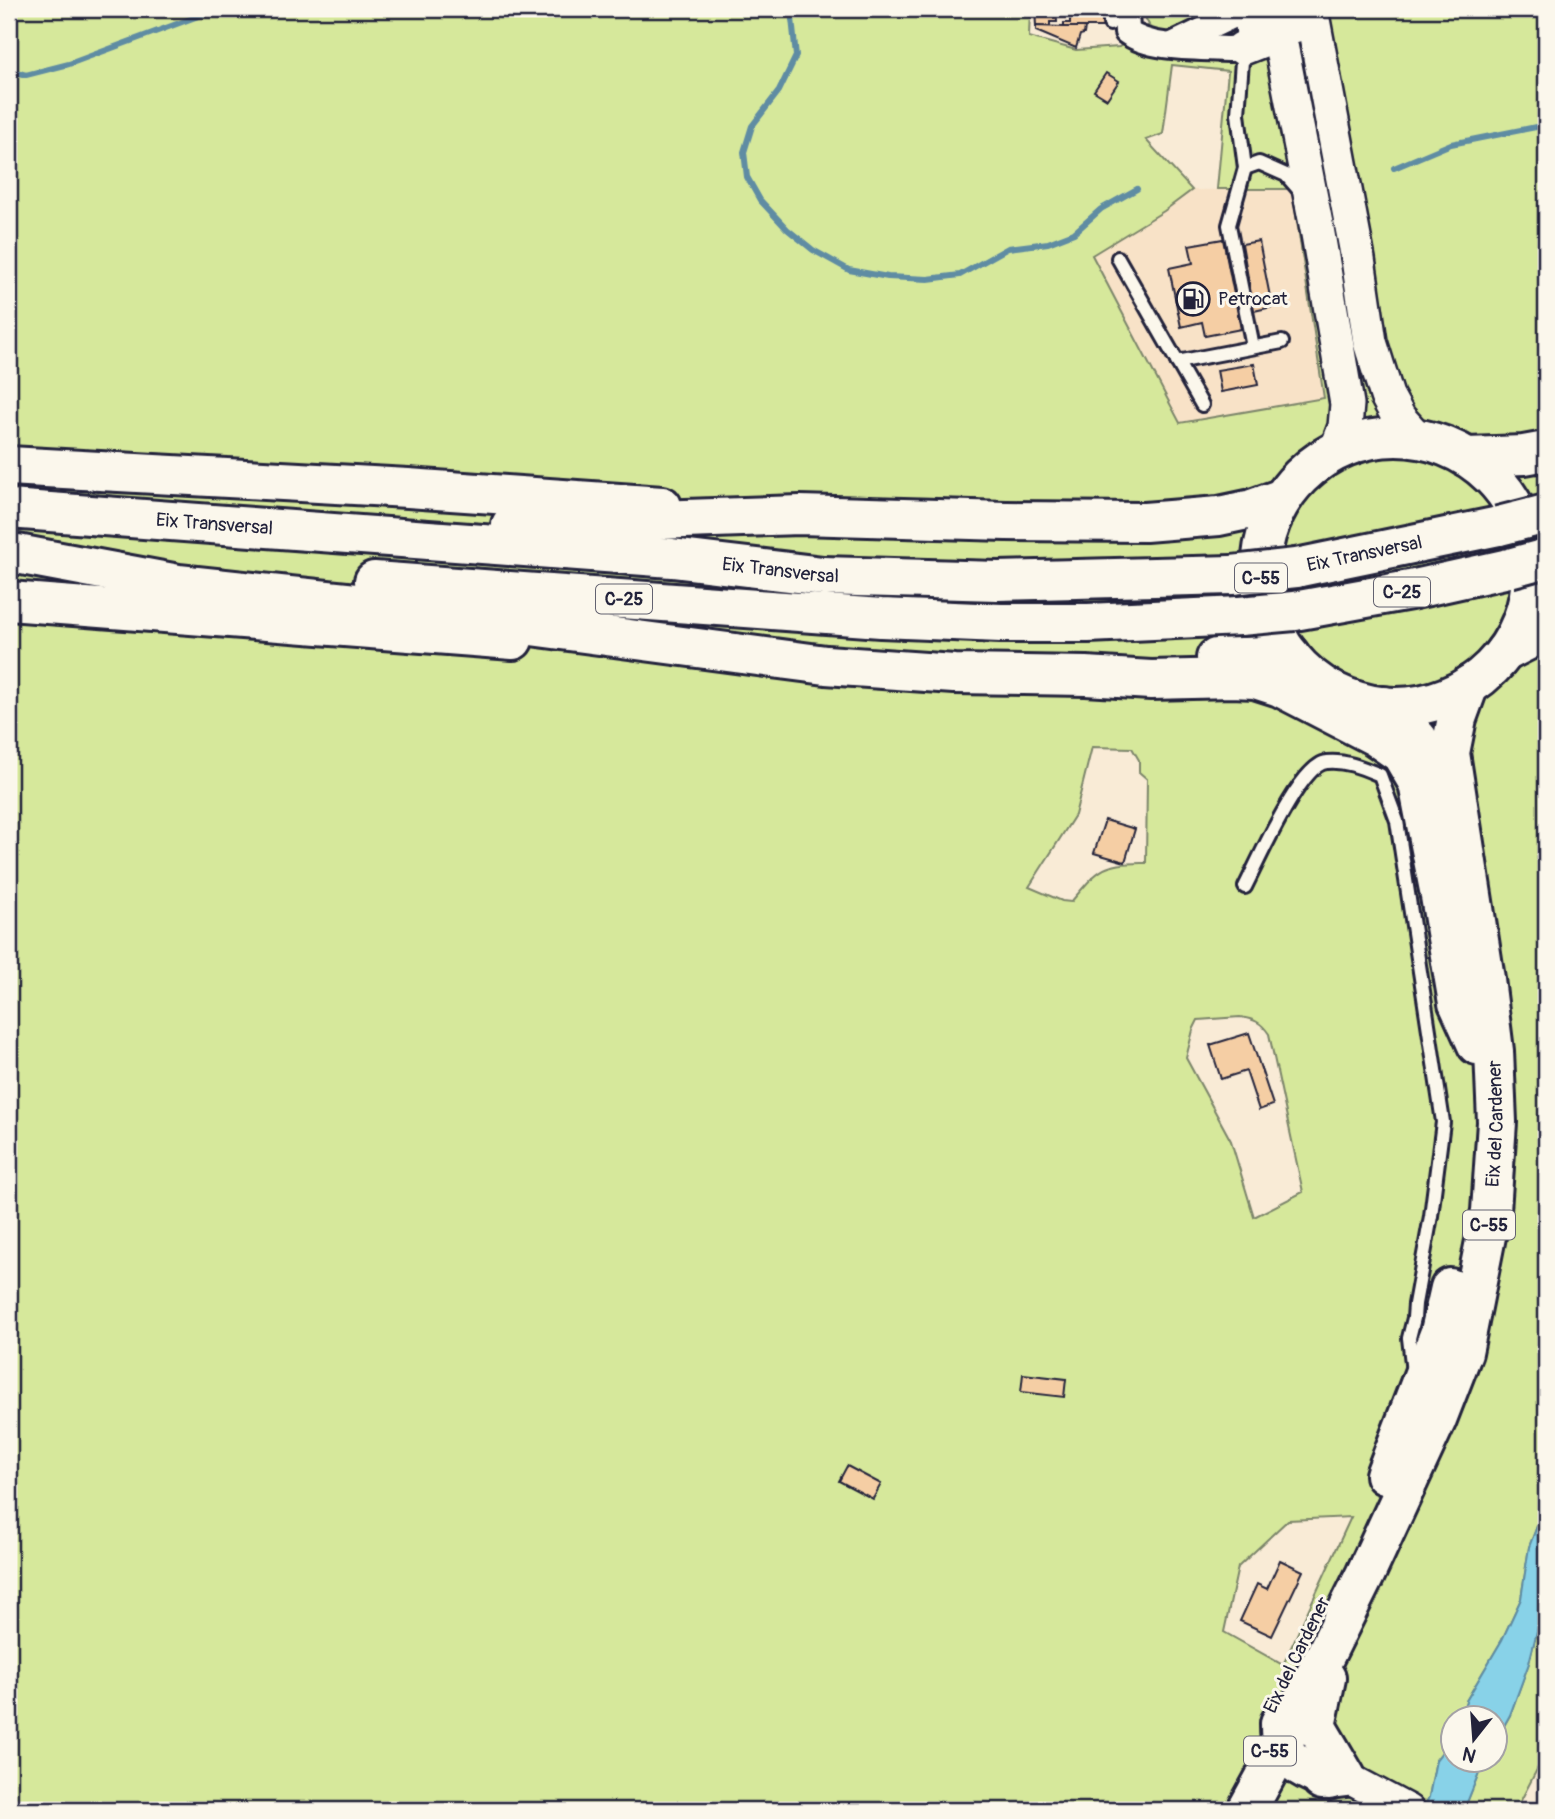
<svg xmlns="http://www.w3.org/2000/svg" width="1555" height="1819" font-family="Pangolin,sans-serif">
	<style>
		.built { fill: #f8e2c7 }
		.green { fill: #d6e89b; stroke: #7c856b; stroke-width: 2; fill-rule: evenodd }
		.water { fill: #88d2e8; stroke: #5f8ca3; stroke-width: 2 }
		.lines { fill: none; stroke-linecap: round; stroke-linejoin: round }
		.stream { stroke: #5f8ca3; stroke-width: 6 }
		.building { fill: #f5cea4; stroke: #22223b; stroke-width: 2 }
		.service-casing { stroke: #22223b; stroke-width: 18 }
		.minor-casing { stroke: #22223b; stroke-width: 30 }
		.tertiary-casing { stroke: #22223b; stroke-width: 35 }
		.secondary-casing { stroke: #22223b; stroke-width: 38 }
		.primary-casing { stroke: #22223b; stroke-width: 44 }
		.trunk-casing { stroke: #22223b; stroke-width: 44 }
		.motorway-casing { stroke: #22223b; stroke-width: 44 }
		.service { stroke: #fbf7ec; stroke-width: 12 }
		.minor { stroke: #fbf7ec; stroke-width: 24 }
		.tertiary { stroke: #fbf7ec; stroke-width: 30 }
		.secondary { stroke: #fbf7ec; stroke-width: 33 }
		.primary { stroke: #fbf7ec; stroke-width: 38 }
		.trunk { stroke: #fbf7ec; stroke-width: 38 }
		.motorway { stroke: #fbf7ec; stroke-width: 38 }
		.motorway-bridge-casing { stroke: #22223b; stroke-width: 44; stroke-linecap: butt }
		.motorway-bridge { stroke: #fbf7ec; stroke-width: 38 }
		.labels { text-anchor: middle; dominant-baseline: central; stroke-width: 6; stroke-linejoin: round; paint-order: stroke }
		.shield { fill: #fbf7ec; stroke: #636270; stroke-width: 2 }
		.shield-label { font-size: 18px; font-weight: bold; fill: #22223b }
		.poi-label { font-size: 19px; fill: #22223b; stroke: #fbf7ec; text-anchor: start }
		.street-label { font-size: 19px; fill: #22223b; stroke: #fbf7ec }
	</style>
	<rect width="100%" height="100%" fill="#f9ebd6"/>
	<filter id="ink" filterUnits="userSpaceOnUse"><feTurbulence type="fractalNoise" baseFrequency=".0143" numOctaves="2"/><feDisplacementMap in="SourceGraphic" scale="14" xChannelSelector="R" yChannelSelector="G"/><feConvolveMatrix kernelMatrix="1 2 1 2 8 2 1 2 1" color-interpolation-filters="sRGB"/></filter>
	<g filter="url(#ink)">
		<path class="built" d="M1292,189L1324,399L1180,423L1092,255L1164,211L1192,190Z"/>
		<g class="green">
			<path d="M9,9H1030L1029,37L1076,50L1119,47L1149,25L1141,9H1546V1503L1529,1547L1521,1599L1502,1640L1466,1701L1461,1717H1454L1453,1738L1436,1760L1429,1797L1423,1810H9ZM1172,65L1228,71L1217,189H1292L1324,398L1180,423L1092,255L1164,211L1192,190L1146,140L1163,134ZM1092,747L1132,748L1139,760V772L1147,779L1146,863C1102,862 1098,870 1071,902L1062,901L1029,887L1075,815ZM1240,1017C1254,1019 1261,1022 1269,1034L1303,1192L1254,1217L1231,1141L1186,1058L1193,1030L1198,1020ZM1351,1517L1283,1665L1224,1632L1238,1567L1288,1520Z"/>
			<path d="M1546,1595V1752L1516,1810H1464L1484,1760L1496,1759V1740L1510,1715L1529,1663Z"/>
		</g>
		<g class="water">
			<path d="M1546,1503V1595L1529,1663L1510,1715L1496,1740V1717H1461L1466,1701L1502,1640L1521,1599L1529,1547Z"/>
			<path d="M1453,1738L1454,1759L1484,1760L1464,1810H1423L1429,1797L1436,1760Z"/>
		</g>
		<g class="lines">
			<g class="stream">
				<path d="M791,9L796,56L779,91L752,126L744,152L747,177L760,200L787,229L813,250L849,270L888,277L928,279L960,275L1008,248L1048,243L1074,233L1101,209L1137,189"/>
				<path d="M9,70L26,75L69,64L217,9"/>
				<path d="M1394,168L1451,144L1546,125"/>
			</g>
		</g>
		<g class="building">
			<path d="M1035,9H1056L1057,22H1050V27L1036,26Z"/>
			<path d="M1070,9H1104V27H1064V23H1070Z"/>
			<path d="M1036,26L1064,27H1085L1084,34L1080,35L1076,48L1036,31Z"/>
			<path d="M1106,73L1119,81L1107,99L1094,91Z"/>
			<path d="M1223,239L1241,329L1205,336L1202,322L1181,327L1169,268L1193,263L1189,245Z"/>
			<path d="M1259,241L1272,307L1254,311L1242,244Z"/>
			<path d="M1254,364L1258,385L1221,392L1217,370Z"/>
			<path d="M1105,820L1135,829L1125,862L1094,853Z"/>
			<path d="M1249,1033L1273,1105L1259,1110L1246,1071L1221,1079L1210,1045Z"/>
			<path d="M1023,1374L1066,1379L1064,1397L1021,1392Z"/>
			<path d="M847,1466L881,1484L873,1499L839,1481Z"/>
			<path d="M1280,1560L1303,1571L1272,1636L1240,1621L1257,1584L1267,1589Z"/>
		</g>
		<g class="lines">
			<defs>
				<g id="service">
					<path d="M1241,13L1243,48L1238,114L1245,168L1229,225L1253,347"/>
					<path d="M1110,24V9"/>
					<path d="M1245,168L1259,163L1286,175L1300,191"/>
					<path d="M1118,258L1202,405"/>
					<path d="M1177,362L1282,342"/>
					<path d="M1245,887C1258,862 1300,764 1327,762C1345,760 1363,768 1380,775L1397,821L1443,1122L1431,1216L1415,1304L1414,1318L1409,1338L1413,1372"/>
				</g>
				<g id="minor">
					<path d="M1126,9L1127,32C1151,50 1199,47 1229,49L1243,48"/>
					<path d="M1174,44L1241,12L1244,9"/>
				</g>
				<path id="tertiary" d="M1346,1777L1408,1810"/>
				<g id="secondary">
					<path d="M1274,9L1318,234L1347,404L1345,427L1336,451"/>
					<path d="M1311,9L1358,259L1370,342L1387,396L1399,418L1418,439"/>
					<path d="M1241,12L1294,26"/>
					<path d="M1243,48L1271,37L1284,9"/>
				</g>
				<g id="primary">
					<circle cx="1396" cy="572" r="135"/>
					<path d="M1384,706L1418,739L1435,800"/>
					<path d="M1385,1475L1440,1332L1450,1288"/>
					<path d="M1280,1723C1280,1730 1280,1740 1282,1746C1289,1764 1312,1773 1329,1780"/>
					<path d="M1322,1780L1346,1777L1316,1726L1326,1678"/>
					<path id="s1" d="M1247,1810L1282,1746L1296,1714L1365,1575L1437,1419L1463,1352L1491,1211L1497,1122L1494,1051L1485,979L1450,753L1457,718L1469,685"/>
				</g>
				<g id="trunk">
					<path d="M9,466L408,488L662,506"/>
					<path d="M9,601L513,640"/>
				</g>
				<g id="motorway">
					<path d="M1467,457L1524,455L1546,451"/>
					<path id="s2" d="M9,509L672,558L823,576L998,581L1232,575"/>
					<path d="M511,525L800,515L1006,521L1145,522L1219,516L1252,509L1283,498"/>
					<path d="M17,554L178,584L365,604L826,665L954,674L1086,676L1151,680L1232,678L1255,679L1280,687L1375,736L1401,754L1418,783L1439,890L1458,1003L1477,1045"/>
					<path id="s3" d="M1296,568L1499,526"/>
					<path d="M374,581L881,618L1001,623H1088L1240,616"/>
					<path d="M1294,611L1410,590L1509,568"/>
					<path d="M1505,652L1546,631"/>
					<path d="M1216,658L1290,655"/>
				</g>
			</defs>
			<use href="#service" class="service-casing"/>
			<use href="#minor" class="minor-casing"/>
			<use href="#tertiary" class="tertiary-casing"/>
			<use href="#secondary" class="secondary-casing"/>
			<use href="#primary" class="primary-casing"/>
			<use href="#trunk" class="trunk-casing"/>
			<use href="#motorway" class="motorway-casing"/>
			<use href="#service" class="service"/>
			<use href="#minor" class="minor"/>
			<use href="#tertiary" class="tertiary"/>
			<use href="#secondary" class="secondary"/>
			<use href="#primary" class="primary"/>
			<use href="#trunk" class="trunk"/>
			<use href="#motorway" class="motorway"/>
			<defs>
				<g id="motorway-bridge">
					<path d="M1499,526L1546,514"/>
					<path d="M1509,568L1546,558"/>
					<path d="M1232,575L1296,568"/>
					<path d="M1240,616L1294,611"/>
				</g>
			</defs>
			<use href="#motorway-bridge" class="motorway-bridge-casing"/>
			<use href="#motorway-bridge" class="motorway-bridge"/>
		</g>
	</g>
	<defs>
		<symbol id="fuel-ring" viewBox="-11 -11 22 22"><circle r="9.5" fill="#fbf7ec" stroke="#22223b" stroke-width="1.5"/><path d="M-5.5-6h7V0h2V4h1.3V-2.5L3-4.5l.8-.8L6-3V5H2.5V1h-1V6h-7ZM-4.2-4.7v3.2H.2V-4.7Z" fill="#22223b"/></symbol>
	</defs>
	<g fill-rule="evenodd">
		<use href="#fuel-ring" x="1174" y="280" width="38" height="38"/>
	</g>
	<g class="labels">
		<g class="shield">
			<rect x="1235" y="563.5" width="52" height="29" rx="5"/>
			<rect x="1374" y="577.5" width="56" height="29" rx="5"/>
			<rect x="596" y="584.5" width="56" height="29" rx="5"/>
			<rect x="1463" y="1210.5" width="52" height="29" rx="5"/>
			<rect x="1244" y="1736.5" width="52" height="29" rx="5"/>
		</g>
		<g class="shield-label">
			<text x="1261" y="578">C-55</text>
			<text x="1402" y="592">C-25</text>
			<text x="624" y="599">C-25</text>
			<text x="1489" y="1225">C-55</text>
			<text x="1270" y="1751">C-55</text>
		</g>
		<g class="poi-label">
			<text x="1218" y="299">Petrocat</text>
		</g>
		<g class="street-label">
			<text stroke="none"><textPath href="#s2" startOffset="206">Eix Transversal</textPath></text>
			<text stroke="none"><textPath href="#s3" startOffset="70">Eix Transversal</textPath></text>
			<text stroke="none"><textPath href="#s2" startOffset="774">Eix Transversal</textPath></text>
			<text stroke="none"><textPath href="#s1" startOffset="738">Eix del Cardener</textPath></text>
			<text transform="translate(1297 1655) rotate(-64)">Eix del Cardener</text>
		</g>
	</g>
	<rect width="1555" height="1819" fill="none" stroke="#fbf7ec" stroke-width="35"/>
	<rect x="18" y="18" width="1520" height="1784" fill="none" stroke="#22223b" stroke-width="2.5" filter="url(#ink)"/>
	<g transform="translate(1474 1739) rotate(197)"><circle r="33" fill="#fbf7ec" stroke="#a4a2a5" stroke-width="2"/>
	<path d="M0-5L12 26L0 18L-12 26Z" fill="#22223b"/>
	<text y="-10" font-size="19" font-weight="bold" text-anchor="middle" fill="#22223b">N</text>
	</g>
</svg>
